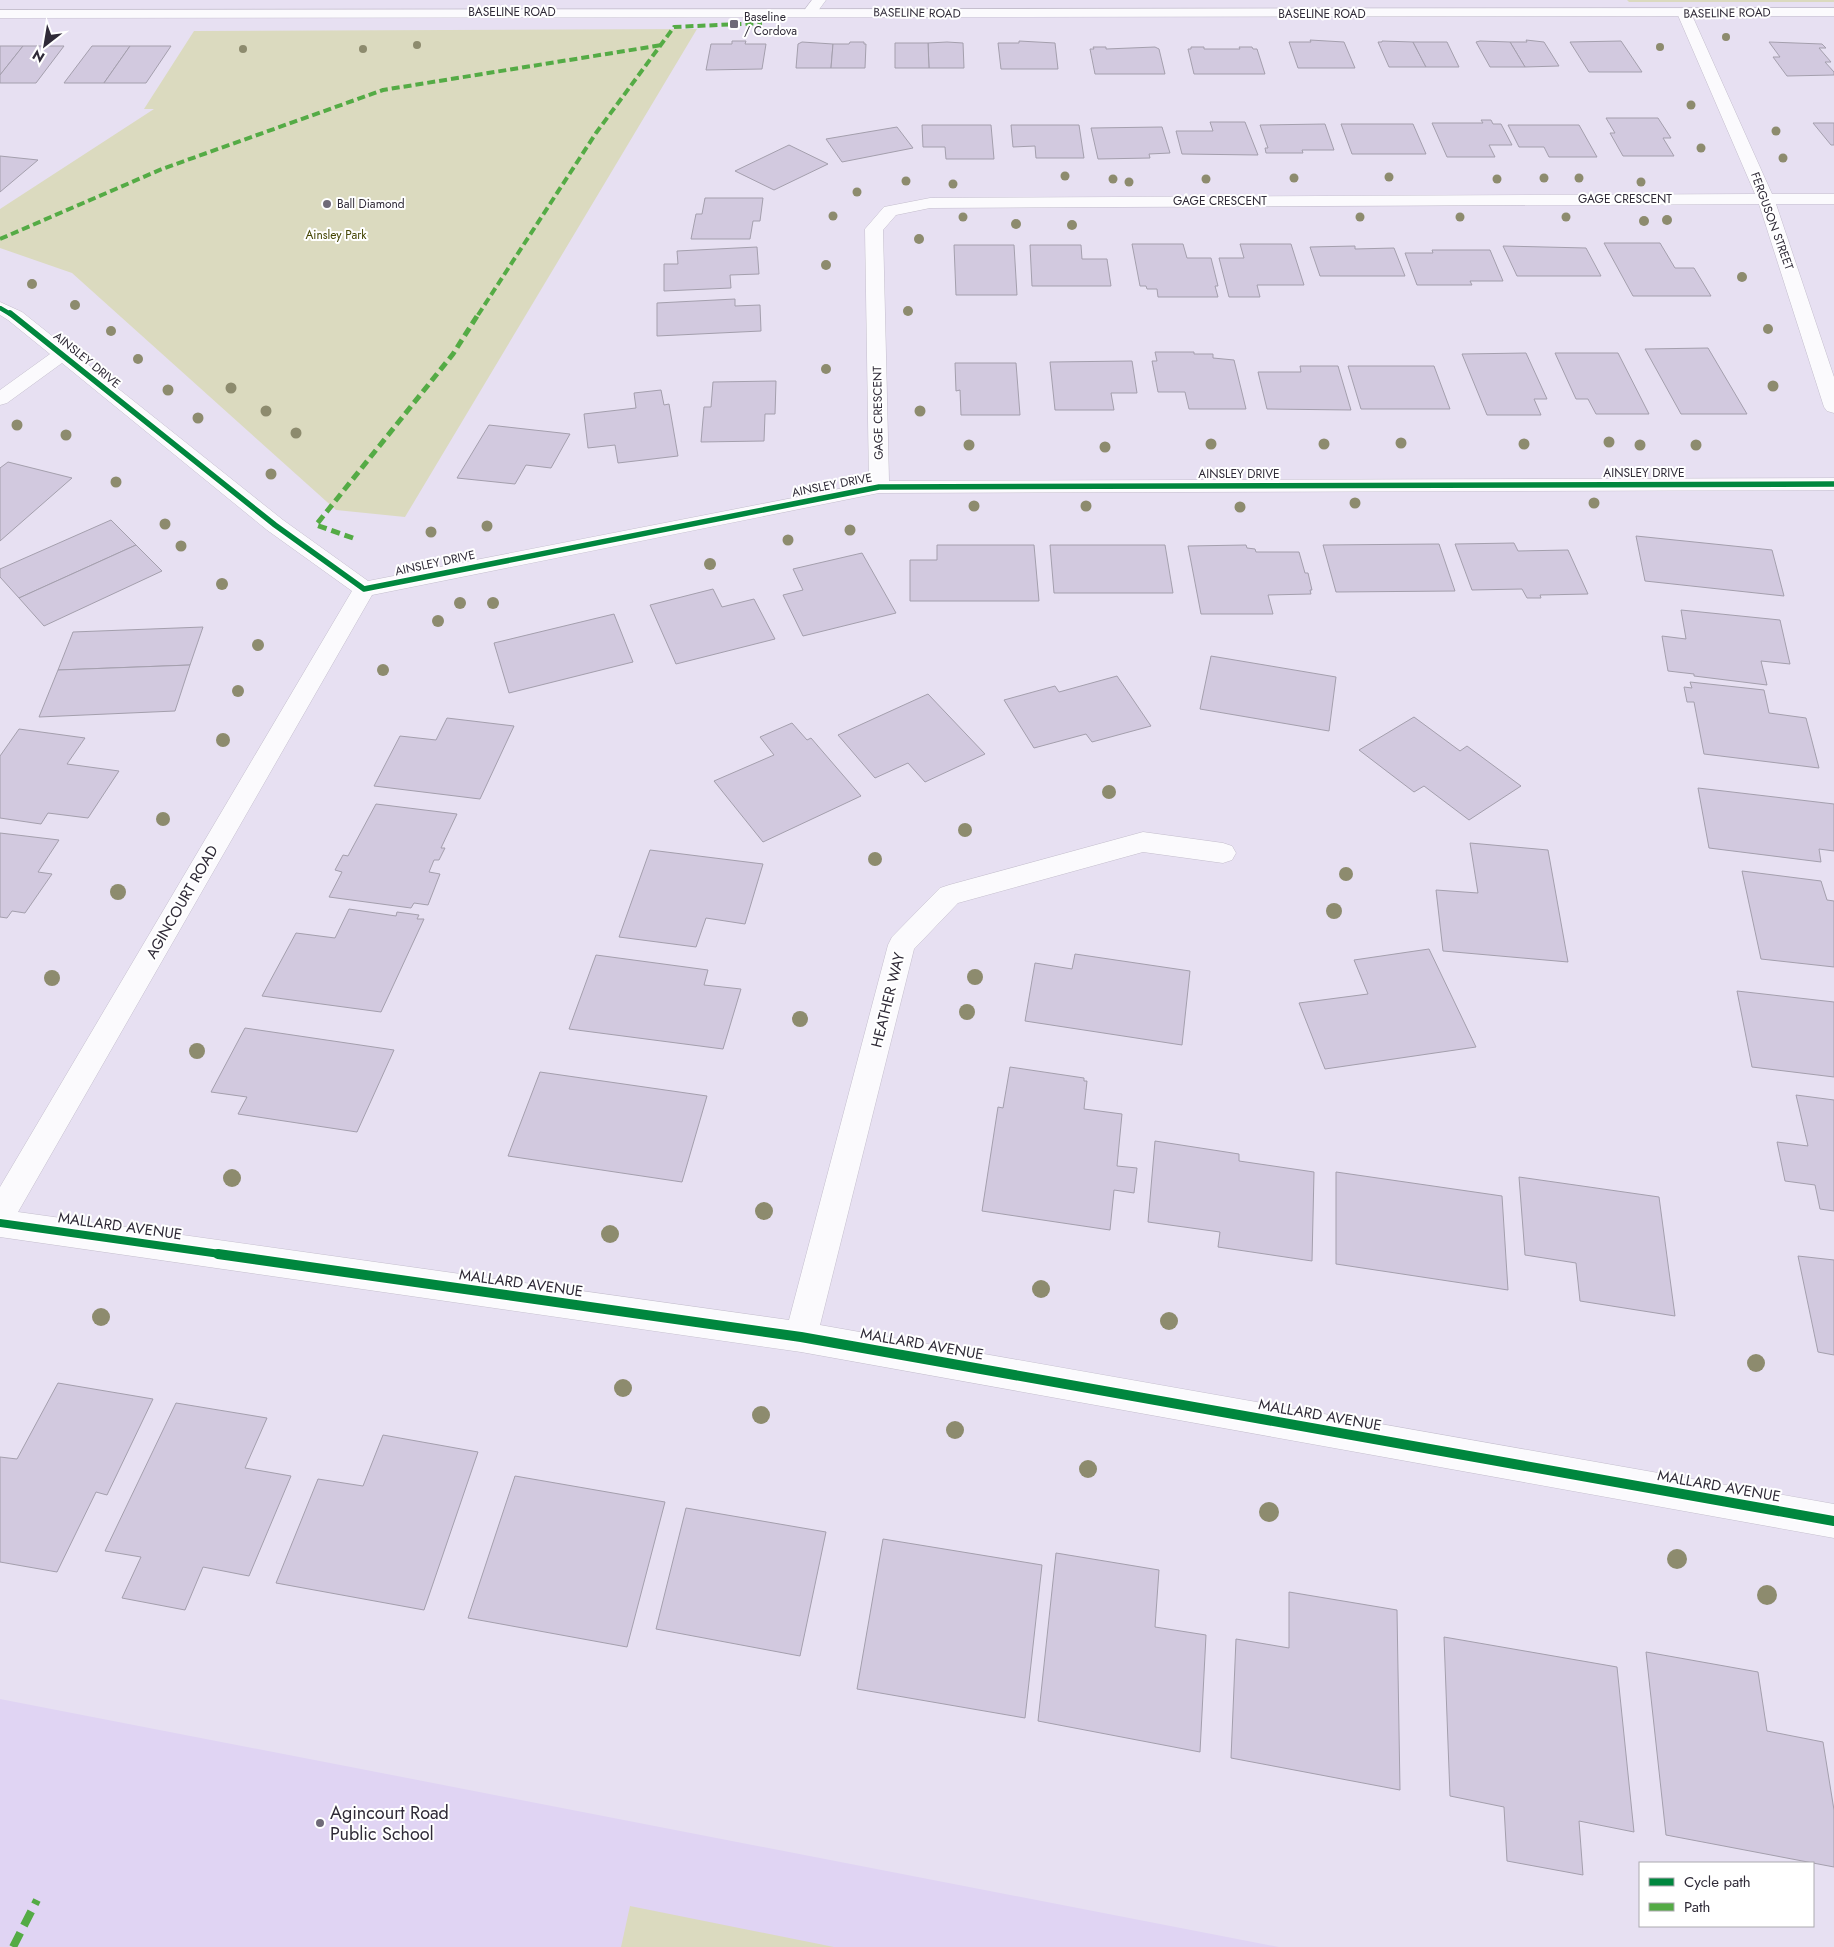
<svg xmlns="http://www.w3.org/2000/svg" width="1834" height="1947" font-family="Jost,sans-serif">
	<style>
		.built { fill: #e0d4f3 }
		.green { fill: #dbdabf }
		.building { fill: #d2c9df; stroke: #a49fad }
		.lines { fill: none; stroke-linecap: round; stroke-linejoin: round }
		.minor-casing { stroke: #c4becd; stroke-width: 1 }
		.major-casing { stroke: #c4becd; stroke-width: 1 }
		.minor { fill: #fbfafd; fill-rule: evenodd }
		.major { fill: #fbfafd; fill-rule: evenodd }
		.quiet-far2 { stroke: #54ab45; stroke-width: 4; stroke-dasharray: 8 4; stroke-linecap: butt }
		.quiet-far1 { stroke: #54ab45; stroke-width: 5; stroke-dasharray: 9 5; stroke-linecap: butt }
		.quiet { stroke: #54ab45; stroke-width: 8; stroke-dasharray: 16 8; stroke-linecap: butt }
		.cycleway-far3-casing { stroke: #fff; stroke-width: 6 }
		.cycleway-far2-casing { stroke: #fff; stroke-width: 8 }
		.cycleway-far1-casing { stroke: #fff; stroke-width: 11 }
		.cycleway-casing { stroke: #fff; stroke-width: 13 }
		.cycleway-far3 { stroke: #00873e; stroke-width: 4.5 }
		.cycleway-far2 { stroke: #00873e; stroke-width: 5.5 }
		.cycleway-far1 { stroke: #00873e; stroke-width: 8 }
		.cycleway { stroke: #00873e; stroke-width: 10 }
		.tree { fill: #8d8b6e }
		.poi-dot { fill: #6f6a78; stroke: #fff; stroke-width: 2 }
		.labels { text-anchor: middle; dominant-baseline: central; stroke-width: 4; stroke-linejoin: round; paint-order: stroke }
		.far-street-label { font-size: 12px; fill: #2f2a37; stroke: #fff }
		.far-poi-label { font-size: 12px; fill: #2f2a37; stroke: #fff; text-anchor: start }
		.far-park-label { font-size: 12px; fill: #444502; stroke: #fff }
		.street-label { font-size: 15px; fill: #2f2a37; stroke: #fff }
		.near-poi-label { font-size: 18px; fill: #2f2a37; stroke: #fff; text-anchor: start }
	</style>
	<rect width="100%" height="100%" fill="#e7e0f2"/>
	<path class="built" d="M0,1699L1279,1947H0Z"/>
	<g class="green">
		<path d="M1627,0H1834V2H1629Z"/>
		<path d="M697,29L405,517L336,510L72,273L0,248V209L154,109H144L194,31Z"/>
		<path d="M630,1906L834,1947H621Z"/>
	</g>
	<g class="building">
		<path d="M1310,40L1344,42L1355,68H1298L1289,42H1311Z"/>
		<path d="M1526,40L1544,42L1559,66L1525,67L1510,42H1527Z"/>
		<path d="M732,41H746L745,44H766L762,69L706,70L711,44H732Z"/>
		<path d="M1019,41L1055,43L1058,69H1001L998,43H1019Z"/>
		<path d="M1382,41L1413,42L1426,67H1389L1378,42H1382Z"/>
		<path d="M1480,41L1510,42L1525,67H1490L1476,42Z"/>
		<path d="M1621,41L1642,72H1589L1570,42Z"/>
		<path d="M802,42L833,44L831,68H796L798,44Z"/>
		<path d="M850,42H864V44H866L865,68H831L833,44H849Z"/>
		<path d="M947,42L963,43L964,68H929L928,43Z"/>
		<path d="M1413,42H1447L1459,67H1426Z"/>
		<path d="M1769,42L1822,44L1826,48H1819L1831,62H1825L1834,72V75L1787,76L1773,57H1780Z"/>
		<path d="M895,43H928L929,68H895Z"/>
		<path d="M0,46H23L0,75Z"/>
		<path d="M23,46H64L36,83H0V75Z"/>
		<path d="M92,46H130L104,83H64Z"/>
		<path d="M130,46H171L146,83H104Z"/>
		<path d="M1093,47H1106V49L1155,47L1159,49L1165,74H1095L1090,49H1094Z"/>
		<path d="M1191,47H1204V49H1240L1239,47H1252L1253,49H1257L1265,74H1194L1188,49H1191Z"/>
		<path d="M1606,118H1658L1671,138H1663L1674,156H1623L1610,133H1615Z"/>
		<path d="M1481,120H1491L1493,124H1501L1512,145H1489L1495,157H1447L1432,123H1483Z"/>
		<path d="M1210,122H1245L1258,155L1182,154L1176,131H1213Z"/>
		<path d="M1813,123H1834V145H1831Z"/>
		<path d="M1325,124L1334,150H1302L1303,153H1266L1265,148H1268L1260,125Z"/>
		<path d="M1341,124H1413L1426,154H1352Z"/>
		<path d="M922,125H991L994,159H946L945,147H923Z"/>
		<path d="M1011,125H1079L1084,158H1036L1035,146L1013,147Z"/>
		<path d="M1508,125H1579L1597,157H1549L1544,147H1519Z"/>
		<path d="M897,127L913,148L842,162L826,139Z"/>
		<path d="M1162,127L1170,153L1149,154L1150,158L1098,159L1091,128Z"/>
		<path d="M789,145L828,164L774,190L735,171Z"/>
		<path d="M0,156L38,160L0,192Z"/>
		<path d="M705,198H763L760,221H753L750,239H691L696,214H702Z"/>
		<path d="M1604,243H1660L1675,268H1694L1711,296H1633Z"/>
		<path d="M1132,244H1183L1187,258H1211L1218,286H1215L1218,297H1158L1157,289H1147L1146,286H1140Z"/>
		<path d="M1240,244H1291L1304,285H1257L1260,297H1229L1219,258H1244Z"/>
		<path d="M954,245H1014L1017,295H956Z"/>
		<path d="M1030,245H1081L1082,259H1107L1111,286H1032Z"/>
		<path d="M1355,246V249L1394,248L1405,276H1320L1310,247Z"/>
		<path d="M1503,246L1586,248L1601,276H1517Z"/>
		<path d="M757,247L759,274L730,275L731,288L664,291V264H678L677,251Z"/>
		<path d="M1432,250H1490L1503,281H1470L1472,285H1417L1405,253H1433Z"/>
		<path d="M735,299V306L760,305L761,331L657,336V303Z"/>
		<path d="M1708,348L1747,414H1681L1645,349Z"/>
		<path d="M1155,352H1194V354H1213V358L1234,360L1246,409H1189L1185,392H1158L1152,361H1157Z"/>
		<path d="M1526,353L1547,399H1534L1541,415H1487L1462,354Z"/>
		<path d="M1555,353H1618L1649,414H1596L1588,399H1576Z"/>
		<path d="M1132,361L1137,393H1111L1114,410H1055L1050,362Z"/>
		<path d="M955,363H1016L1020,415H961L960,390L956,391Z"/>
		<path d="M1300,366H1338L1351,410L1267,409L1258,372H1301Z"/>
		<path d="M1348,366H1434L1450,409H1361Z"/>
		<path d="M776,381L775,414H765L764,441L701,442L704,407H711L713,382Z"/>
		<path d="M661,390L664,405L669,404L678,456L618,463L615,445L588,448L584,414L636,408L634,393Z"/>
		<path d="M489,425L570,434L551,468L526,465L515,484L457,478Z"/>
		<path d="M8,462L72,478L0,541V468Z"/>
		<path d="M111,520L136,545L19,598L0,577V569Z"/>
		<path d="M1636,536L1772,550L1784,596L1645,581Z"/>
		<path d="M1514,543L1518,551L1568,550L1588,594L1540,595L1541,598H1527L1522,589L1472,590L1455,544Z"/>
		<path d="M1439,544L1455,591L1336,592L1323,545Z"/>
		<path d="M136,545L162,571L44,626L19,598Z"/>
		<path d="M937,545H1034L1039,601H910V560H937Z"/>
		<path d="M1050,545H1165L1173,593H1054Z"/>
		<path d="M1246,545L1247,548L1255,549L1256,552H1299L1305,573H1308L1312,590H1310L1311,594L1268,595L1273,614H1201L1188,546Z"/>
		<path d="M862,553L896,613L803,636L783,595L803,590L793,569Z"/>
		<path d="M713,589L722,607L754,599L775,639L676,664L650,605Z"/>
		<path d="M1681,610L1780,620L1790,664L1761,661L1767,685L1694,676V674L1668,671L1662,636L1686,639Z"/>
		<path d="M614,614L633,662L509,693L494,643Z"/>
		<path d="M203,627L190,665L58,670L73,632Z"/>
		<path d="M1211,656L1336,677L1329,731L1200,709Z"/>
		<path d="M190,665L175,711L39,717L58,670Z"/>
		<path d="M1117,676L1151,726L1092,742L1086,734L1034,748L1004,700L1055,686L1059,692Z"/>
		<path d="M1690,682L1764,690L1769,713L1806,718L1819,768L1704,754L1694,702H1687L1684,687L1692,688Z"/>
		<path d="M928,694L985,754L925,782L908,763L875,778L838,735Z"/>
		<path d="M1414,717L1460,751L1467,746L1521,786L1469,820L1424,786L1414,792L1359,750Z"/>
		<path d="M447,718L514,726L480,799L374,786L400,736L436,740Z"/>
		<path d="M792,723L807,740L811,738L861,796L763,842L714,781L774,755L760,737Z"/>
		<path d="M19,729L85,738L67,764L119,771L88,818L48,813L41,824L0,818V756Z"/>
		<path d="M1698,788L1834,804V851L1819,849L1821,862L1709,848Z"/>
		<path d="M376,804L457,814L441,848H445L439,860H434L429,872L440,874L428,905L414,903L411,908L329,897L342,872L335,870L343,855L348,856Z"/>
		<path d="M0,833L59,840L38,872L52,874L25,913L12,911L7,918L0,917Z"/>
		<path d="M1470,843L1548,850L1568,962L1443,951L1436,890L1478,893Z"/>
		<path d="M650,850L763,864L745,924L706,918L696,947L619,937Z"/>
		<path d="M1742,871L1821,881L1827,900L1834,901V967L1761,959Z"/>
		<path d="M349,909L396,916L397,912L419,915L417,919H424L381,1012L262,996L296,933L335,938Z"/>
		<path d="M1429,949L1476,1047L1325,1069L1299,1003L1368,994L1354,960Z"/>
		<path d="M1075,954L1190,971L1182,1045L1025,1021L1035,963L1072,969Z"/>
		<path d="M596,955L708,970L704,985L741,989L723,1049L569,1029Z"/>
		<path d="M1737,991L1834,1002V1077L1752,1067Z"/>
		<path d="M245,1028L394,1050L357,1132L238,1114L247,1097L211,1092Z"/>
		<path d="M1010,1067L1084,1078V1081H1087L1084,1109L1122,1114L1117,1166L1137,1168L1134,1193L1114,1190L1110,1230L982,1211L998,1107L1003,1108Z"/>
		<path d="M540,1072L707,1096L682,1182L508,1156Z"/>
		<path d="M1796,1095L1834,1100V1211L1820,1209L1815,1185L1785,1181L1777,1142L1808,1146Z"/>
		<path d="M1155,1141L1239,1154V1161L1314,1172L1312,1261L1218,1247L1220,1232L1148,1222Z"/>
		<path d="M1336,1172L1502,1196L1508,1290L1336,1264Z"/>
		<path d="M1519,1177L1659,1197L1675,1316L1580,1301L1576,1263L1525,1255Z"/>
		<path d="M1798,1256L1834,1260V1355L1818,1352Z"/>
		<path d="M58,1383L153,1399L107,1495L96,1492L57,1572L0,1562V1457L17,1459Z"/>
		<path d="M176,1403L267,1418L245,1468L291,1476L249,1576L203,1567L185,1610L122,1598L141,1557L105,1551Z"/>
		<path d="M383,1435L478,1452L424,1610L276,1583L318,1479L363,1486Z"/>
		<path d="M515,1476L665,1502L627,1647L468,1618Z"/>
		<path d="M686,1508L826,1532L800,1656L656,1629Z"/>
		<path d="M883,1539L1042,1565L1025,1718L857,1689Z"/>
		<path d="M1056,1553L1159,1570L1155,1627L1206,1635L1200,1752L1038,1721Z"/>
		<path d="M1289,1592L1397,1610L1400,1790L1231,1758L1236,1639L1289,1648Z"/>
		<path d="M1444,1637L1617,1667L1634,1832L1579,1821L1583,1875L1507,1861L1504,1807L1450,1796Z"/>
		<path d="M1646,1652L1758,1672L1767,1731L1823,1742L1834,1810V1867L1666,1835Z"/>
	</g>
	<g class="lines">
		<defs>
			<g id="minor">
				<path d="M812,0H826L815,15H805L803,12Z"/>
				<path d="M1684,9L1689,10L1691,13L1772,194H1834V204H1776L1834,377V413L1827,411L1824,407L1759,204L930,208L896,215L883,230L889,481L1834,478V490L879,493L372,595L18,1212L789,1320L888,945L892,937L940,888L949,885L1143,832L1223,843L1232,846L1236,853L1232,860L1223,863L1143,852L958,903L914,949L820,1325L1834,1504V1538L801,1352L0,1237V1187L352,591L267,530L62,363L7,403L0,405V390L50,354L8,320L0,315V302L22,312L283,520L368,581L869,483L865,229L884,207L930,198L1755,194L1677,13L1679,10Z"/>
			</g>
			<path id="major" d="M1834,8V16L0,18V10Z"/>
		</defs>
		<use href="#minor" class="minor-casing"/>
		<use href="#major" class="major-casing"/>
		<use href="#minor" class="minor"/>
		<use href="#major" class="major"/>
		<g class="quiet-far2">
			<path d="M0,239L162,169L383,90L662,45"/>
			<path d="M478,315L596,133L674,27L762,23"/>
		</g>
		<path class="quiet-far1" d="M353,538L316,525L453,354L479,313"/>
		<path class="quiet" d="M13,1947L37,1900"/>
		<defs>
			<path id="cycleway-far3" d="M0,308L12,315"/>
			<path id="cycleway-far2" d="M10,313L275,525L364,589L879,487L1834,484"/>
			<path id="cycleway-far1" d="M0,1223L227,1255"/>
			<path id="cycleway" d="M218,1254L801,1337L1834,1521"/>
		</defs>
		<use href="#cycleway-far3" class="cycleway-far3-casing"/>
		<use href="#cycleway-far2" class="cycleway-far2-casing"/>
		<use href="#cycleway-far1" class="cycleway-far1-casing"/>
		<use href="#cycleway" class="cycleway-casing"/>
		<use href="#cycleway-far3" class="cycleway-far3"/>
		<use href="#cycleway-far2" class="cycleway-far2"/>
		<use href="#cycleway-far1" class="cycleway-far1"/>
		<use href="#cycleway" class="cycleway"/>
	</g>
	<g class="tree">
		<circle cx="1726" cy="37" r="4"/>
		<circle cx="417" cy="45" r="4"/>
		<circle cx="1660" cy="47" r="4"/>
		<circle cx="243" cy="49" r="4"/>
		<circle cx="363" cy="49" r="4"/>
		<circle cx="1691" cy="105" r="4.5"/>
		<circle cx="1776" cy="131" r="4.5"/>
		<circle cx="1701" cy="148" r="4.5"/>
		<circle cx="1783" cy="158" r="4.5"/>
		<circle cx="1065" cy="176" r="4.5"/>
		<circle cx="1389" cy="177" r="4.5"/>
		<circle cx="1294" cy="178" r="4.5"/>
		<circle cx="1544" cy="178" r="4.5"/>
		<circle cx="1579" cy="178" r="4.5"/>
		<circle cx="1113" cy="179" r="4.5"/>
		<circle cx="1206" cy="179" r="4.5"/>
		<circle cx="1497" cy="179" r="4.5"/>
		<circle cx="906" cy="181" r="4.5"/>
		<circle cx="1129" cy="182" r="4.5"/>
		<circle cx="1641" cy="182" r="4.5"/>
		<circle cx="953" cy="184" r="4.5"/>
		<circle cx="857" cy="192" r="4.5"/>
		<circle cx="833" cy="216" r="4.5"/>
		<circle cx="963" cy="217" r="4.5"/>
		<circle cx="1360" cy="217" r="4.5"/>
		<circle cx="1460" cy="217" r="4.5"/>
		<circle cx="1566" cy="217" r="4.5"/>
		<circle cx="1667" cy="220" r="5"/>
		<circle cx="1644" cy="221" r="5"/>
		<circle cx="1016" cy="224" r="5"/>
		<circle cx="1072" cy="225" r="5"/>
		<circle cx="919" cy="239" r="5"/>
		<circle cx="826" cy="265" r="5"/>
		<circle cx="1742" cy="277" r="5"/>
		<circle cx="32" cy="284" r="5"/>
		<circle cx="75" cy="305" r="5"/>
		<circle cx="908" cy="311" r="5"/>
		<circle cx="1768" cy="329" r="5"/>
		<circle cx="111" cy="331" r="5"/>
		<circle cx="138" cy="359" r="5"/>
		<circle cx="826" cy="369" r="5"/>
		<circle cx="1773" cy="386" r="5.5"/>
		<circle cx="231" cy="388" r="5.5"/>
		<circle cx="168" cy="390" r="5.5"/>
		<circle cx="266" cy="411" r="5.5"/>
		<circle cx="920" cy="411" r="5.5"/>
		<circle cx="198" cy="418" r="5.5"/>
		<circle cx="17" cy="425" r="5.5"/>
		<circle cx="296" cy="433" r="5.5"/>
		<circle cx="66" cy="435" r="5.5"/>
		<circle cx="1609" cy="442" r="5.5"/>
		<circle cx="1401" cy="443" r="5.5"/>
		<circle cx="1211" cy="444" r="5.5"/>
		<circle cx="1324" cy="444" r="5.5"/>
		<circle cx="1524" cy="444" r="5.5"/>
		<circle cx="969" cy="445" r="5.5"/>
		<circle cx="1640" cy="445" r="5.5"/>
		<circle cx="1696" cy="445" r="5.5"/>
		<circle cx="1105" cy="447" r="5.5"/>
		<circle cx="271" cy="474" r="5.5"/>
		<circle cx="116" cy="482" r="5.5"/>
		<circle cx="1355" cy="503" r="5.5"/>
		<circle cx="1594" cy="503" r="5.5"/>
		<circle cx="974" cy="506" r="5.5"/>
		<circle cx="1086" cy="506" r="5.5"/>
		<circle cx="1240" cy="507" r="5.5"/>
		<circle cx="165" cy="524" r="5.5"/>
		<circle cx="487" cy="526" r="5.5"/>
		<circle cx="850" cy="530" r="5.5"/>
		<circle cx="431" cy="532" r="5.5"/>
		<circle cx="788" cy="540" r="5.5"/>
		<circle cx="181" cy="546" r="5.5"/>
		<circle cx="710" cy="564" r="6"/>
		<circle cx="222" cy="584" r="6"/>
		<circle cx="460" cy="603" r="6"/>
		<circle cx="493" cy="603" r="6"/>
		<circle cx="438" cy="621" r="6"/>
		<circle cx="258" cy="645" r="6"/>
		<circle cx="383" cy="670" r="6"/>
		<circle cx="238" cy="691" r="6"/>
		<circle cx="223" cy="740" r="7"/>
		<circle cx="1109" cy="792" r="7"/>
		<circle cx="163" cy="819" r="7"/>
		<circle cx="965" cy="830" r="7"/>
		<circle cx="875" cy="859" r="7"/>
		<circle cx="1346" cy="874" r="7"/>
		<circle cx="118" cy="892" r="8"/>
		<circle cx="1334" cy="911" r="8"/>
		<circle cx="975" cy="977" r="8"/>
		<circle cx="52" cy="978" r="8"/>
		<circle cx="967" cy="1012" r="8"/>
		<circle cx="800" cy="1019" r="8"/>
		<circle cx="197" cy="1051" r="8"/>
		<circle cx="232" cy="1178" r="9"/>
		<circle cx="764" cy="1211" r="9"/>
		<circle cx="610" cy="1234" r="9"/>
		<circle cx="1041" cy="1289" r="9"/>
		<circle cx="101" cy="1317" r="9"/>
		<circle cx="1169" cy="1321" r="9"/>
		<circle cx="1756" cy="1363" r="9"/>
		<circle cx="623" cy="1388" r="9"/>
		<circle cx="761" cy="1415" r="9"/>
		<circle cx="955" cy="1430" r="9"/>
		<circle cx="1088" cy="1469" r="9"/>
		<circle cx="1269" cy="1512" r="10"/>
		<circle cx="1677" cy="1559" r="10"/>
		<circle cx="1767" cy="1595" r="10"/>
	</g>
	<g class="poi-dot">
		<rect x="729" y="19" width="10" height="10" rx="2.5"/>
		<circle cx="327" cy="204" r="5"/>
		<circle cx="320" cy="1823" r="5"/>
	</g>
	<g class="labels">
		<g class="far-street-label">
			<text x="512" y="12">BASELINE ROAD</text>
			<text transform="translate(917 13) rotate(1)">BASELINE ROAD</text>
			<text transform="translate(1727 13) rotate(-1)">BASELINE ROAD</text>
			<text x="1322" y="14">BASELINE ROAD</text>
			<text x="1625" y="199">GAGE CRESCENT</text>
			<text x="1220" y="201">GAGE CRESCENT</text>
			<text transform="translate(1772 221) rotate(70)">FERGUSON STREET</text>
			<text transform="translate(87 360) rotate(39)">AINSLEY DRIVE</text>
			<text transform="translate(878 413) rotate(-91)">GAGE CRESCENT</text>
			<text x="1644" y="473">AINSLEY DRIVE</text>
			<text x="1239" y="474">AINSLEY DRIVE</text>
			<text transform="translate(832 485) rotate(-11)">AINSLEY DRIVE</text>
			<text transform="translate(435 563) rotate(-12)">AINSLEY DRIVE</text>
		</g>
		<g class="far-poi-label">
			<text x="744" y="17">Baseline<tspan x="744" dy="14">/ Cordova</tspan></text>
			<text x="337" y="204">Ball Diamond</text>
		</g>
		<g class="far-park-label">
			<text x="336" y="235">Ainsley Park</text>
		</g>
		<g class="street-label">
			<text transform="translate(182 902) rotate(-60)">AGINCOURT ROAD</text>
			<text transform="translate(888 1000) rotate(-76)">HEATHER WAY</text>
			<text transform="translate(120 1226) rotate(8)">MALLARD AVENUE</text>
			<text transform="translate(521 1283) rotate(8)">MALLARD AVENUE</text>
			<text transform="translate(922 1344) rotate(10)">MALLARD AVENUE</text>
			<text transform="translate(1320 1415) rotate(10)">MALLARD AVENUE</text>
			<text transform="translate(1719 1486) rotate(10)">MALLARD AVENUE</text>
		</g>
		<g class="near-poi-label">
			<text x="330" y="1813">Agincourt Road<tspan x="330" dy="21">Public School</tspan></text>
		</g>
	</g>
	<rect x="1639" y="1862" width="175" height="65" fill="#ffffff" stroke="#acaaaf"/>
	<rect x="1649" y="1878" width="25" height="8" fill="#00873e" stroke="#acaaaf"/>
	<text x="1684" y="1887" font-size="15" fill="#2f2a37">Cycle path</text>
	<rect x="1649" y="1903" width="25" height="8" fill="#54ab45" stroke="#acaaaf"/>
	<text x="1684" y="1912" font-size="15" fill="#2f2a37">Path</text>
	<g transform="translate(45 45) rotate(211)" stroke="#ffffff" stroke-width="4" paint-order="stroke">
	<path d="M0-4L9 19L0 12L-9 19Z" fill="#2f2a37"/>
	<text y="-8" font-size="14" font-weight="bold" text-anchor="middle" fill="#2f2a37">N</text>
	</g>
</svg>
